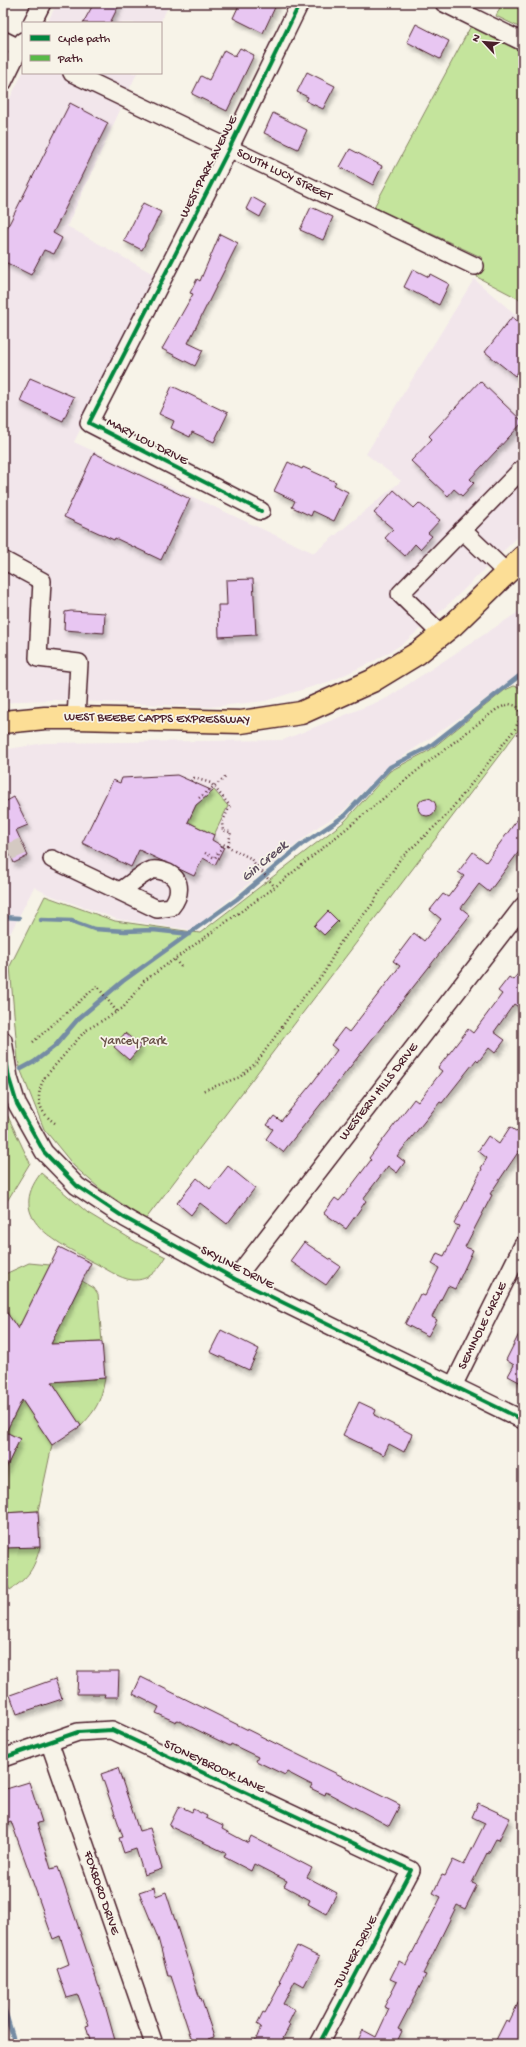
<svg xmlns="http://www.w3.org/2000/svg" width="526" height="2047" font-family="'Gochi Hand',sans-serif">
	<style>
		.built { fill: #f2e6eb }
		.green { fill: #c4e49c; stroke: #878264 }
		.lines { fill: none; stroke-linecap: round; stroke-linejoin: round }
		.stream { stroke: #758ca4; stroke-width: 4.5 }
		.building { fill: #e8c6f2; stroke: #4a1f2b; filter: url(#shadow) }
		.minor-tunnel { stroke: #d4c9c2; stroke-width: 17; stroke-dasharray: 17 8; stroke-linecap: butt }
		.minor-casing { stroke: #4a1f2b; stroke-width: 20 }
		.major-casing { stroke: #4a1f2b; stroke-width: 25 }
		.path { stroke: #4a1f2b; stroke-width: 2.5; stroke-dasharray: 1 3; stroke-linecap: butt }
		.minor { stroke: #f7f3e8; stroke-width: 17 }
		.major { stroke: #fcde96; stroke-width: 22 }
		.quiet { stroke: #58b947; stroke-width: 3; stroke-dasharray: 6 3; stroke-linecap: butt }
		.cycleway-casing { stroke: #f7f3e8; stroke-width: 6 }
		.cycleway { stroke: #00873e; stroke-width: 4 }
		.labels { text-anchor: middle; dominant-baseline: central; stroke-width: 3.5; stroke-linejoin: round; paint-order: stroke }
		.street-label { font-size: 13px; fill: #4a1f2b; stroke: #f7f3e8 }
		.park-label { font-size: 13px; fill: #685047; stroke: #f7f3e8 }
		.water-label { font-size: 14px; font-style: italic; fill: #5c4c5d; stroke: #f7f3e8 }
	</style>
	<defs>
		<filter id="shadow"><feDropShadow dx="2.5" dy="4.5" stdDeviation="2" flood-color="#0004"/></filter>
	</defs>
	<rect width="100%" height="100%" fill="#f7f3e8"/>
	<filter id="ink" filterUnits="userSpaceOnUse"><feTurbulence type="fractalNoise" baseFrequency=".025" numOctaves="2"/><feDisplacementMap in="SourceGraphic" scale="8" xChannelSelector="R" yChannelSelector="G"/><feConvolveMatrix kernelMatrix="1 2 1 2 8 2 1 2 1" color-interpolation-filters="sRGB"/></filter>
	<g filter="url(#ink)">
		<g class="built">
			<path d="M57,3H170L160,23H47Z"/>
			<path d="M23,72L137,73L67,226L157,276L74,442L314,553L401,481L366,454L474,279L523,321V532L451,602L404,643L374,661L331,681L265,701L210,707L54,700L19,701L3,704V112Z"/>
			<path d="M523,609V671L468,712L389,766L340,814L319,826L192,930L117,919L47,894L34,887L11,932L4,935L3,750L44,743L283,740L387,698Z"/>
		</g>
		<g class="green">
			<path d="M502,3H523V29L496,16Z"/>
			<path d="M472,24L523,49V301L477,277L483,262L481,257L374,207Z"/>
			<path d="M514,686L523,688V724L145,1220L99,1188L74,1166L44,1129L21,1071L18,1061L10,966L45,896L115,921L200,933L345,821L390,771L430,750L505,690Z"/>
			<path d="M214,790L228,806L214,835L188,822L196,805Z"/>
			<path d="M3,1106L30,1163L3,1208Z"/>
			<path d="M41,1173L88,1213L136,1242L166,1257C159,1269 149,1281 133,1280C119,1279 104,1267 91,1261C57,1242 5,1219 41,1173Z"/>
			<path d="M29,1263L50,1265L18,1329L3,1307V1275Z"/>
			<path d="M82,1281L94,1288L98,1294L102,1342L51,1344Z"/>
			<path d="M105,1378C101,1401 97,1409 81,1426L52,1382Z"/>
			<path d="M22,1400L52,1445L38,1511L3,1513V1474L20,1439L6,1432Z"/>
			<path d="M40,1547C34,1569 29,1577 10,1590L3,1578V1548Z"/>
		</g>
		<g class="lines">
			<g class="stream">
				<path d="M3,917L19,918"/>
				<path d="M41,920L72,921L94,929L125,931L153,930L190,934"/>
				<path d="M21,1069L34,1062L55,1046L78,1019L123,981L237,899L301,845L344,816L390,767L429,747L523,673"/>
				<path d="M3,2004L15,2044"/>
			</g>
		</g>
		<g class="building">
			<path d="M94,3H120L110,23H83Z"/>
			<path d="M240,3H277L263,33L233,18Z"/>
			<path d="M416,24L449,41L440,59L407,42Z"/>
			<path d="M240,48L254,55L227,111L192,94L201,76L209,80L224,50L235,56Z"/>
			<path d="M307,72L335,86L323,109L306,101L308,97L297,92Z"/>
			<path d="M70,103L108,123L53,233L62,238L54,254L44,250L31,275L3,261V236Z"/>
			<path d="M273,113L307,130L298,149L264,133Z"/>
			<path d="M350,149L382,166L373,185L340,167Z"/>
			<path d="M252,197L266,205L260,217L246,209Z"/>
			<path d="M143,203L161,212L142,250L124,241Z"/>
			<path d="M311,207L333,217L323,240L300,230Z"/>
			<path d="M220,234L238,243L188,343L203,350L195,366L162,349L193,294L190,293L197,279L200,281Z"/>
			<path d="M413,269L429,277L430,274L449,284L439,305L404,287Z"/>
			<path d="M512,317L523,325V366L515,376L485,352Z"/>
			<path d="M30,378L74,397L63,421L20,401Z"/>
			<path d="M480,381L523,422L470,479L474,483L462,496L454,489L448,496L411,461L432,439L429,436Z"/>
			<path d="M172,386L228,413L214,442L192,432L190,437L171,428L174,421L159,414Z"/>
			<path d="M94,453L190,499L161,560L115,538L114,540L64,517Z"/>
			<path d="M288,462L302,469L303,467L336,482L334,485L348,492L334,521L313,511L311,516L292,507L295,501L274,491Z"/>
			<path d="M394,490L414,508L419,503L440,520L428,533L432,536L420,549L415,544L405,556L385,538L393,529L374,513Z"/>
			<path d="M253,579L256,635L219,637L218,605H227L226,580Z"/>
			<path d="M71,611L105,613L104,633L64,630L65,612Z"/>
			<path d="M177,775L213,791L196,805L188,822L214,835L212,840L224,847L215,865L203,858L194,876L139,850L131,867L82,843L113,780L120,783L122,778Z"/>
			<path d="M14,797L28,825L16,830L28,856L14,863L3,838V803Z"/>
			<circle cx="427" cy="807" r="9"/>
			<path d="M523,812V846L489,892L479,884L461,908L470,915L283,1152L266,1139L273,1129L267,1125L274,1116L281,1121L313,1082L337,1050L331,1045L344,1028L349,1032L400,966L393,961L414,933L424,941L441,919L430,910L443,894L448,897L464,876L458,872L473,852L486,862Z"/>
			<path d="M328,911L338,921L324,935L314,926Z"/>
			<path d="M523,967V1010L514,1004L494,1032L505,1040L495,1053L489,1048L478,1062L476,1060L442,1103L440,1102L397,1156L405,1162L397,1173L388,1166L363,1199L366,1201L346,1229L324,1213L335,1198L339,1201L349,1189L371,1160L369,1158L414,1099L418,1102L442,1071L438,1068L468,1029L473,1033L502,994L498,991L509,977L513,980Z"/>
			<path d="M125,1033L141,1046L129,1060L114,1047Z"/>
			<path d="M510,1127L523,1136V1145L490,1194L492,1195L465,1247L473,1250L455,1289L448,1286L432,1317L437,1320L428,1336L405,1324L420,1294L425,1296L439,1268L432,1264L437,1253L444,1256L459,1226L454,1224L482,1169L481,1168L487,1158L478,1151L488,1136L499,1144Z"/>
			<path d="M228,1166L255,1188L227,1224L200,1203L191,1215L177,1203L197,1178L210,1189Z"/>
			<path d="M304,1242L340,1266L326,1285L290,1261Z"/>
			<path d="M59,1247L91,1263L51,1344L102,1342L105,1378L52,1382L81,1426L52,1445L22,1400L6,1432L20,1439L3,1474V1307L18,1329Z"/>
			<path d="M523,1326V1384L508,1376L514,1365L506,1360Z"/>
			<path d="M221,1330L259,1349L249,1370L210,1352Z"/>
			<path d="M359,1402L376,1410L374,1415L412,1434L404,1452L389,1444L384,1455L343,1435Z"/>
			<path d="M38,1511L40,1547L3,1548V1513Z"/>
			<path d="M78,1671H119L118,1697H104L105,1694H77Z"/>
			<path d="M141,1677L400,1805L389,1826L326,1792L325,1795L310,1788L312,1785L287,1772L285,1775L256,1761L258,1757L231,1744L230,1746L177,1720L176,1722L156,1713L159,1707L133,1694Z"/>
			<path d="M55,1679L62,1699L17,1714L10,1695Z"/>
			<path d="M118,1768L139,1831L150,1828L162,1869L144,1875L136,1849L124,1853L119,1838L123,1837L101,1774Z"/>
			<path d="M29,1782L42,1822L37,1823L51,1869L58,1867L105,2005L116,2044H91L86,2026L89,2025L78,1995L67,1998L57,1969L69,1964L60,1936L53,1939L11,1821L3,1824V1790Z"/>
			<path d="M478,1803L510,1818L499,1840L496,1839L488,1854L487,1853L472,1883L477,1885L465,1909L457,1905L423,1974L426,1975L398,2029L402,2031L396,2044H356L363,2030L376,2037L389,2009L384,2007L397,1982L390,1979L399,1961L406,1965L441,1897L433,1893L442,1875L445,1876L453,1860L464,1865L485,1823L472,1817Z"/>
			<path d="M179,1806L192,1812L193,1809L207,1816L206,1818L223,1826L222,1829L248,1843L251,1836L312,1868L307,1877L337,1893L326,1914L308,1904L310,1900L284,1886L287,1881L254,1864L251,1871L224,1857L226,1853L169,1826Z"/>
			<path d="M154,1887L156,1896L166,1892L200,1999L201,1998L214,2037L208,2039L210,2044H193L171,1976H168L158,1938L139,1892Z"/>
			<path d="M297,1946L319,1957L304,1986L295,1981L283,2004L295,2010L288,2024L290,2025L280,2044H254L261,2027L257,2024L263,2012L265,2013L281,1983L279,1981Z"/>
			<path d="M523,1993V2044H494L506,2020L509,2022Z"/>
		</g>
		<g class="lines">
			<path class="minor-tunnel" d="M9,852L23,846"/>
			<defs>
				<g id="minor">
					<path d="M444,3L523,42"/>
					<path d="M32,23L42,3"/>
					<path d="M3,40L23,50"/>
					<path d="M72,73L475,266"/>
					<path d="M3,82L23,41"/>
					<path d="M261,511L89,423L229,149L300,3"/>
					<path d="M462,530L507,573"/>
					<path d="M3,560L42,581L38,658L79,663L76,718"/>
					<path d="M442,635L400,594L523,468"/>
					<path d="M52,859L157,909L171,907C180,896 183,881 168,873C163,871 158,869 152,870C141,874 130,885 120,891"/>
					<path d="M3,1040L9,1078L17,1104L44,1152L77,1186L125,1218L235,1279L523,1420"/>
					<path d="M235,1279L523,906"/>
					<path d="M453,1386L523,1245"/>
					<path d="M49,1741L154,2044"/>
					<path d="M3,1758L78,1732L112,1730L411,1870L319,2044"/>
				</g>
				<path id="major" d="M3,722L45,718H76L241,722L301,713L372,681L418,653L453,625L523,557"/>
			</defs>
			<use href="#minor" class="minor-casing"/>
			<use href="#major" class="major-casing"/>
			<g class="path">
				<path d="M191,781L194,778L211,783L230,806L222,823L223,831L231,832L228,846"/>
				<path d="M199,798L226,777"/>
				<path d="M205,853L215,858L223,844L250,858L275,887"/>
				<path d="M175,960L183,969"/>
				<path d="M33,1042L97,986L117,1012"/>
				<path d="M139,1045L153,1039"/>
				<path d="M55,1123C37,1111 35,1095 45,1077L85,1031L123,1008L144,981L275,887L418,770L497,709L509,704L517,706L521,716L515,729L445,817L400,859L371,906L340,943L323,975L301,1000L257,1062L240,1077L202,1091"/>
			</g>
			<use href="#minor" class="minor"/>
			<use href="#major" class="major"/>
			<path class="quiet" d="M520,713L523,712"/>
			<defs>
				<g id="cycleway">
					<path d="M261,511L89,423L229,149L300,3"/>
					<path d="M3,1040L9,1078L17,1104L44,1152L77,1186L125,1218L235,1279L523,1420"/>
					<path d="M3,1758L78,1732L112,1730L411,1870L319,2044"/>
				</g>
			</defs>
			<use href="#cycleway" class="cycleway-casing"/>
			<use href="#cycleway" class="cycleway"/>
		</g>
	</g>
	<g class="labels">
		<g class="street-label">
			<text transform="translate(209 167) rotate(-63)">WEST PARK AVENUE</text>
			<text transform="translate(284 175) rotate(26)">SOUTH LUCY STREET</text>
			<text transform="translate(147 442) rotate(27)">MARY LOU DRIVE</text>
			<text transform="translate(157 719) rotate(1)">WEST BEEBE CAPPS EXPRESSWAY</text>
			<text transform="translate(379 1092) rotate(-52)">WESTERN HILLS DRIVE</text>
			<text transform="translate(237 1268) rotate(27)">SKYLINE DRIVE</text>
			<text transform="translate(483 1326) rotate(-64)">SEMINOLE CIRCLE</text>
			<text transform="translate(214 1767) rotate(25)">STONEYBROOK LANE</text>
			<text transform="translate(101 1893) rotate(71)">FOXBORO DRIVE</text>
			<text transform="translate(356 1952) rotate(-62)">JULNER DRIVE</text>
		</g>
		<g class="park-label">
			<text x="134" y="1041">Yancey Park</text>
		</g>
		<g class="water-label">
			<text transform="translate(265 862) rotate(-40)">Gin Creek</text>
		</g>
	</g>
	<rect width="526" height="2047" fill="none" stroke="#f7f3e8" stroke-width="16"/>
	<rect x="8" y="8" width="510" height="2031" fill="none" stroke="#4a1f2b" stroke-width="1.5" filter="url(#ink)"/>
	<rect x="22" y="22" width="140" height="52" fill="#f7f3e8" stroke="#b29e9c"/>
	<rect x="30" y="35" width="20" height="6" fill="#00873e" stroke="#b29e9c"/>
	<text x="58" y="42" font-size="12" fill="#4a1f2b">Cycle path</text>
	<rect x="30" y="55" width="20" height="6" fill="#58b947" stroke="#b29e9c"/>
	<text x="58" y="62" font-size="12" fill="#4a1f2b">Path</text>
	<g transform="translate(484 42) rotate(296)" stroke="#f7f3e8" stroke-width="3" paint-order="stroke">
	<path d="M0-3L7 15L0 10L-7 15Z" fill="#4a1f2b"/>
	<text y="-6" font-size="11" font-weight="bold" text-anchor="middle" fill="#4a1f2b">N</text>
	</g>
</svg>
